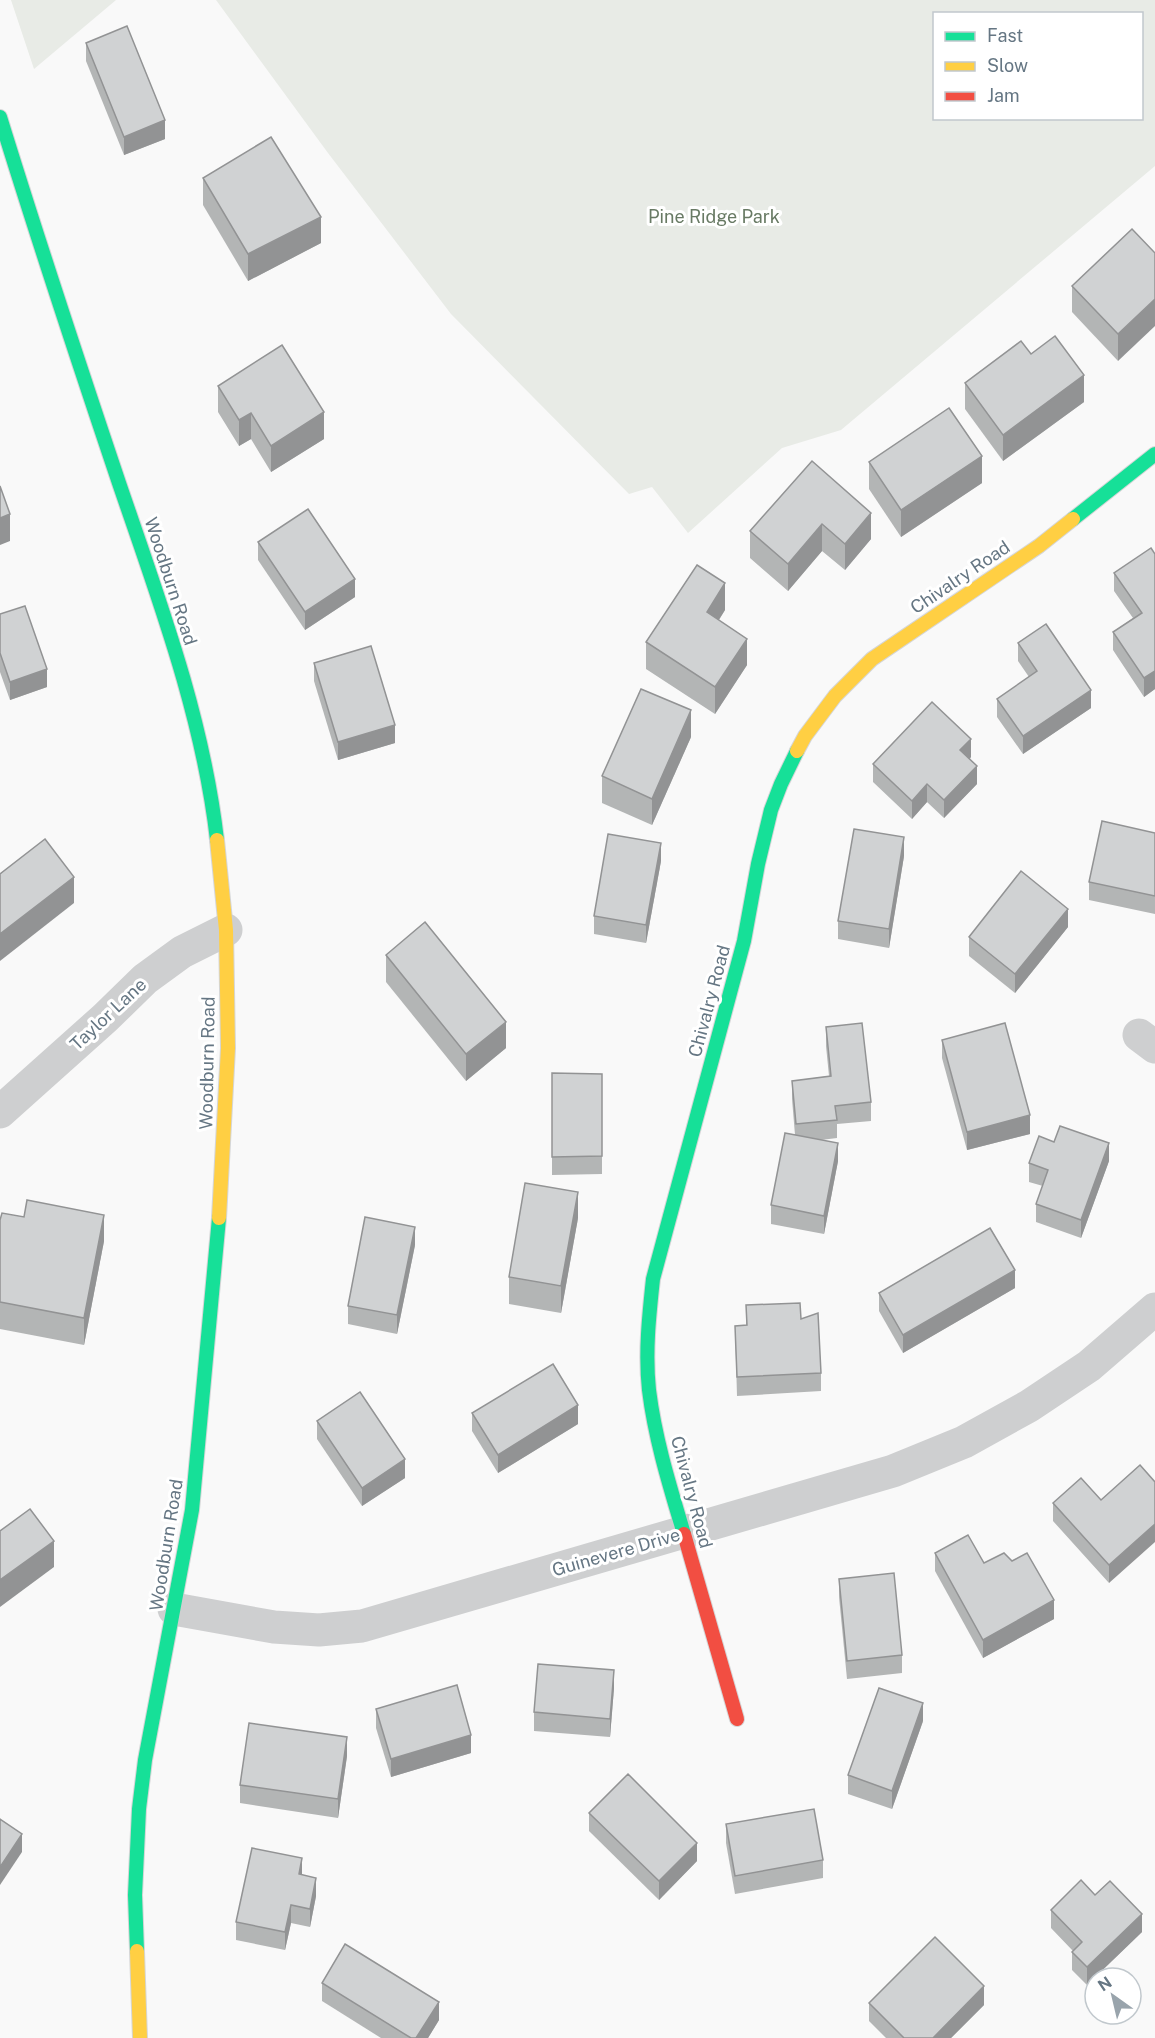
<svg xmlns="http://www.w3.org/2000/svg" width="1155" height="2038" font-family="'Public Sans',sans-serif">
	<style>
		.green { fill: #e8ebe6; fill-rule: evenodd }
		.lines { fill: none; stroke-linecap: round; stroke-linejoin: round }
		.fast-casing { stroke: #d5d6d7; stroke-width: 16 }
		.slow-casing { stroke: #d5d6d7; stroke-width: 16 }
		.jam-casing { stroke: #d5d6d7; stroke-width: 16 }
		.street { stroke: #cecfd0; stroke-width: 33 }
		.fast { stroke: #16e098; stroke-width: 14 }
		.slow { stroke: #ffcf43; stroke-width: 14 }
		.jam { stroke: #f24e42; stroke-width: 14 }
		.wall { fill: #b3b5b5 }
		.shaded-wall { fill: #929394 }
		.building { fill: #d0d2d3; stroke: #929394; stroke-width: 1.5 }
		.labels { text-anchor: middle; dominant-baseline: central; stroke-width: 6; stroke-linejoin: round; paint-order: stroke }
		.park-label { font-size: 18px; fill: #687a64; stroke: #fff }
		.street-label { font-size: 18px; fill: #657683; stroke: #fff }
	</style>
	<rect width="100%" height="100%" fill="#f9f9f9"/>
	<g class="green">
		<path d="M11,0H116L34,69Z"/>
		<path d="M216,0H1155V166L841,430L782,448L688,533L652,487L629,494L451,314L328,153ZM934,14H1142V118H934Z"/>
	</g>
	<g class="lines">
		<defs>
			<g id="fast">
				<path d="M0,117C38,240 78,361 119,483C159,600 203,717 217,840"/>
				<path d="M1073,519L1155,454"/>
				<path d="M684,1534C670,1487 655,1439 649,1390C645,1353 649,1316 653,1279L744,941L758,864L771,810L781,784L797,751"/>
				<path d="M137,1951L135,1895L139,1809L145,1760L192,1510L219,1218"/>
			</g>
			<g id="slow">
				<path d="M797,751L805,736L835,696L872,659L1039,546L1073,519"/>
				<path d="M217,840L226,930L228,1048L219,1218"/>
				<path d="M137,1951L140,2038"/>
			</g>
			<path id="jam" d="M684,1534L737,1719"/>
		</defs>
		<use href="#fast" class="fast-casing"/>
		<use href="#slow" class="slow-casing"/>
		<use href="#jam" class="jam-casing"/>
		<g class="street">
			<path d="M1139,1035L1155,1047"/>
			<path d="M0,1112L105,1018L145,979L182,952L226,930"/>
			<path d="M174,1609L274,1627L319,1630L362,1626L893,1471L964,1442L1029,1406L1089,1366L1155,1309"/>
		</g>
		<use href="#fast" class="fast"/>
		<use href="#slow" class="slow"/>
		<use href="#jam" class="jam"/>
	</g>
	<g class="wall">
		<path d="M86,43L165,139L124,155L86,61Z"/>
		<path d="M203,178L321,243L248,281L203,205Z"/>
		<path d="M1132,229L1118,361L1072,312V286Z"/>
		<path d="M1031,354L1084,402L1003,461L965,409V383Z"/>
		<path d="M218,386L324,439L271,472L251,439L239,446L218,412Z"/>
		<path d="M812,461L871,539L845,570L822,551L788,591L750,558V531Z"/>
		<path d="M869,462L982,483L901,537L869,489Z"/>
		<path d="M258,542L355,597L305,630L258,560Z"/>
		<path d="M1155,554V689L1144,697L1113,650V632L1133,618L1114,591V573Z"/>
		<path d="M725,610L719,620L747,665L715,714L646,669V642Z"/>
		<path d="M0,614L47,687L10,700L0,672Z"/>
		<path d="M1018,643L1091,708L1023,754L997,717V699L1029,677L1018,661Z"/>
		<path d="M314,663L395,743L338,760L314,681Z"/>
		<path d="M691,737L652,825L602,803V776Z"/>
		<path d="M971,757L970,759L977,784L944,818L927,802L912,819L873,782V764Z"/>
		<path d="M1155,833V914L1089,900V882Z"/>
		<path d="M904,856L889,948L838,939V921Z"/>
		<path d="M661,861L646,943L594,934V916Z"/>
		<path d="M1068,927L1015,993L969,956V937Z"/>
		<path d="M386,955L506,1048L466,1081L386,982Z"/>
		<path d="M826,1027L871,1102V1121L837,1124V1138L821,1140L838,1161L824,1234L771,1224V1205L795,1135L792,1099V1081L829,1076L826,1046Z"/>
		<path d="M942,1040L1030,1134L967,1150L942,1058Z"/>
		<path d="M552,1073L602,1074V1174L552,1175Z"/>
		<path d="M1109,1161L1081,1238L1036,1222V1204L1043,1186L1029,1182V1163Z"/>
		<path d="M24,1217L104,1241L84,1345L0,1329V1220Z"/>
		<path d="M578,1218L561,1313L509,1304V1277Z"/>
		<path d="M415,1245L397,1334L348,1324V1306Z"/>
		<path d="M1015,1288L903,1353L879,1311V1293Z"/>
		<path d="M746,1305L801,1319L821,1373V1391L737,1396L735,1326L746,1325Z"/>
		<path d="M472,1413L578,1424L498,1473L472,1431Z"/>
		<path d="M317,1421L405,1478L362,1506L317,1439Z"/>
		<path d="M1140,1465L1109,1583L1053,1521V1503L1101,1500Z"/>
		<path d="M935,1553L984,1563L1054,1619L983,1658L935,1571Z"/>
		<path d="M839,1579L902,1655V1673L847,1679L839,1597Z"/>
		<path d="M614,1688L610,1737L534,1731V1712Z"/>
		<path d="M376,1709L471,1753L391,1777L376,1728Z"/>
		<path d="M923,1721L892,1809L848,1794V1775Z"/>
		<path d="M347,1756L338,1818L240,1803V1785Z"/>
		<path d="M589,1813L697,1861L659,1900L589,1831Z"/>
		<path d="M726,1824L823,1860V1878L735,1894L726,1843Z"/>
		<path d="M302,1875L316,1896L310,1927L291,1923L285,1950L236,1940V1922Z"/>
		<path d="M1095,1895L1142,1932L1087,1985L1072,1970V1952L1073,1951L1051,1928V1910Z"/>
		<path d="M322,1983L439,2020L428,2038H381L322,2001Z"/>
		<path d="M869,2003L984,2005L951,2038H886L869,2021Z"/>
	</g>
	<g class="shaded-wall">
		<path d="M165,120V139L124,155V137Z"/>
		<path d="M321,217V243L248,281V254Z"/>
		<path d="M1155,299V326L1118,361V334Z"/>
		<path d="M1084,375V402L1003,461V435Z"/>
		<path d="M324,412V439L271,472V446Z"/>
		<path d="M251,413V439L239,446V420Z"/>
		<path d="M982,456V483L901,537V510Z"/>
		<path d="M871,513V539L845,570V544Z"/>
		<path d="M10,514V541L0,545V518Z"/>
		<path d="M822,524V551L788,591V564Z"/>
		<path d="M355,579V597L305,630V612Z"/>
		<path d="M725,583V610L707,638V612Z"/>
		<path d="M747,639V665L715,714V687Z"/>
		<path d="M47,669V687L10,700V682Z"/>
		<path d="M1155,671V689L1144,697V678Z"/>
		<path d="M1091,690V708L1023,754V736Z"/>
		<path d="M691,710V737L652,825V799Z"/>
		<path d="M395,725V743L338,760V742Z"/>
		<path d="M971,739V757L960,769V750Z"/>
		<path d="M977,766V784L944,818V800Z"/>
		<path d="M927,784V802L912,819V801Z"/>
		<path d="M904,837V856L889,948V929Z"/>
		<path d="M661,843V861L646,943V925Z"/>
		<path d="M74,877V903L0,961V934Z"/>
		<path d="M1068,909V927L1015,993V974Z"/>
		<path d="M506,1022V1048L466,1081V1054Z"/>
		<path d="M1030,1115V1134L967,1150V1132Z"/>
		<path d="M838,1143V1161L824,1234V1216Z"/>
		<path d="M1109,1143V1161L1081,1238V1220Z"/>
		<path d="M578,1192V1218L561,1313V1286Z"/>
		<path d="M104,1215V1241L84,1345V1318Z"/>
		<path d="M415,1227V1245L397,1334V1315Z"/>
		<path d="M1015,1270V1288L903,1353V1335Z"/>
		<path d="M578,1405V1424L498,1473V1455Z"/>
		<path d="M405,1459V1478L362,1506V1488Z"/>
		<path d="M1155,1524V1542L1109,1583V1565Z"/>
		<path d="M54,1541V1567L0,1607V1580Z"/>
		<path d="M1054,1600V1619L983,1658V1640Z"/>
		<path d="M614,1670V1688L610,1737V1719Z"/>
		<path d="M923,1703V1721L892,1809V1791Z"/>
		<path d="M471,1735V1753L391,1777V1759Z"/>
		<path d="M347,1737V1756L338,1818V1799Z"/>
		<path d="M22,1834V1852L0,1885V1867Z"/>
		<path d="M697,1843V1861L659,1900V1881Z"/>
		<path d="M302,1858V1877L299,1874Z"/>
		<path d="M316,1878V1896L310,1927V1909Z"/>
		<path d="M291,1905V1923L285,1950V1932Z"/>
		<path d="M1142,1914V1932L1087,1985V1967Z"/>
		<path d="M984,1986V2005L951,2038H933Z"/>
		<path d="M439,2002V2020L428,2038H416Z"/>
	</g>
	<g class="building">
		<path d="M127,26L165,120L124,137L86,43Z"/>
		<path d="M271,137L321,217L248,254L203,178Z"/>
		<path d="M1132,229L1155,253V299L1118,334L1072,286Z"/>
		<path d="M1055,336L1084,375L1003,435L965,383L1021,341L1031,354Z"/>
		<path d="M282,345L324,412L271,446L251,413L239,420L218,386Z"/>
		<path d="M949,408L982,456L901,510L869,462Z"/>
		<path d="M812,461L871,513L845,544L822,524L788,564L750,531Z"/>
		<path d="M0,486L10,514L0,518Z"/>
		<path d="M308,509L355,579L305,612L258,542Z"/>
		<path d="M1151,548L1155,554V671L1144,678L1113,632L1142,613L1114,573Z"/>
		<path d="M697,565L725,583L707,612L747,639L715,687L646,642Z"/>
		<path d="M25,606L47,669L10,682L0,653V614Z"/>
		<path d="M1046,624L1091,690L1023,736L997,699L1037,671L1018,643Z"/>
		<path d="M371,646L395,725L338,742L314,663Z"/>
		<path d="M641,689L691,710L652,799L602,776Z"/>
		<path d="M932,702L971,739L960,750L977,766L944,800L927,784L912,801L873,764Z"/>
		<path d="M1102,821L1155,833V896L1089,882Z"/>
		<path d="M854,829L904,837L889,929L838,921Z"/>
		<path d="M608,834L661,843L646,925L594,916Z"/>
		<path d="M45,839L74,877L0,934V874Z"/>
		<path d="M1021,871L1068,909L1015,974L969,937Z"/>
		<path d="M425,922L506,1022L466,1054L386,955Z"/>
		<path d="M862,1023L871,1102L835,1106L837,1120L796,1124L792,1081L831,1076L826,1027Z"/>
		<path d="M1005,1023L1030,1115L967,1132L942,1040Z"/>
		<path d="M552,1073L602,1074V1156L552,1157Z"/>
		<path d="M1060,1126L1109,1143L1081,1220L1036,1204L1048,1170L1029,1163L1039,1136L1054,1142Z"/>
		<path d="M785,1133L838,1143L824,1216L771,1205Z"/>
		<path d="M525,1183L578,1192L561,1286L509,1277Z"/>
		<path d="M27,1200L104,1215L84,1318L0,1302V1220L2,1213L24,1217Z"/>
		<path d="M365,1217L415,1227L397,1315L348,1306Z"/>
		<path d="M990,1228L1015,1270L903,1335L879,1293Z"/>
		<path d="M800,1303L801,1319L818,1313L821,1373L737,1377L735,1326L747,1325L746,1305Z"/>
		<path d="M553,1364L578,1405L498,1455L472,1413Z"/>
		<path d="M360,1392L405,1459L362,1488L317,1421Z"/>
		<path d="M1140,1465L1155,1482V1524L1109,1565L1053,1503L1081,1478L1101,1500Z"/>
		<path d="M30,1509L54,1541L0,1580V1531Z"/>
		<path d="M968,1535L984,1563L1004,1553L1012,1561L1027,1553L1054,1600L983,1640L935,1553Z"/>
		<path d="M894,1573L902,1655L847,1661L839,1579Z"/>
		<path d="M538,1664L614,1670L610,1719L534,1712Z"/>
		<path d="M457,1685L471,1735L391,1759L376,1709Z"/>
		<path d="M879,1688L923,1703L892,1791L848,1775Z"/>
		<path d="M249,1723L347,1737L338,1799L240,1785Z"/>
		<path d="M628,1774L697,1843L659,1881L589,1813Z"/>
		<path d="M814,1809L823,1860L735,1876L726,1824Z"/>
		<path d="M0,1819L22,1834L0,1867Z"/>
		<path d="M252,1848L302,1858L299,1874L316,1878L310,1909L291,1905L285,1932L236,1922Z"/>
		<path d="M1081,1880L1095,1895L1110,1881L1142,1914L1087,1967L1072,1952L1082,1942L1051,1910Z"/>
		<path d="M935,1937L984,1986L933,2038H904L869,2003Z"/>
		<path d="M345,1944L439,2002L416,2038H411L322,1983Z"/>
	</g>
	<g class="labels">
		<g class="park-label">
			<text x="714" y="216">Pine Ridge Park</text>
		</g>
		<g class="street-label">
			<text transform="translate(960 577) rotate(-34)">Chivalry Road</text>
			<text transform="translate(171 581) rotate(72)">Woodburn Road</text>
			<text transform="translate(709 1001) rotate(-75)">Chivalry Road</text>
			<text transform="translate(108 1014) rotate(-43)">Taylor Lane</text>
			<text transform="translate(207 1063) rotate(-89)">Woodburn Road</text>
			<text transform="translate(692 1492) rotate(75)">Chivalry Road</text>
			<text transform="translate(166 1545) rotate(-81)">Woodburn Road</text>
			<text transform="translate(616 1552) rotate(-16)">Guinevere Drive</text>
		</g>
	</g>
	<rect x="933" y="12" width="210" height="108" fill="#ffffff" stroke="#c1c8cd" stroke-width="1.5"/>
	<rect x="945" y="32" width="30" height="9" fill="#16e098" stroke="#c1c8cd" stroke-width="1.5"/>
	<text x="987" y="42" font-size="18" fill="#657683">Fast</text>
	<rect x="945" y="62" width="30" height="9" fill="#ffcf43" stroke="#c1c8cd" stroke-width="1.5"/>
	<text x="987" y="72" font-size="18" fill="#657683">Slow</text>
	<rect x="945" y="92" width="30" height="9" fill="#f24e42" stroke="#c1c8cd" stroke-width="1.5"/>
	<text x="987" y="102" font-size="18" fill="#657683">Jam</text>
	<g transform="translate(1113 1996) rotate(326)"><circle r="28" fill="#ffffff" stroke="#c1c8cd" stroke-width="1.5"/>
	<path d="M0-4.5L10 22L0 15L-10 22Z" fill="#99a4ac"/>
	<text y="-9" font-size="16" font-weight="bold" text-anchor="middle" fill="#657683">N</text>
	</g>
</svg>
